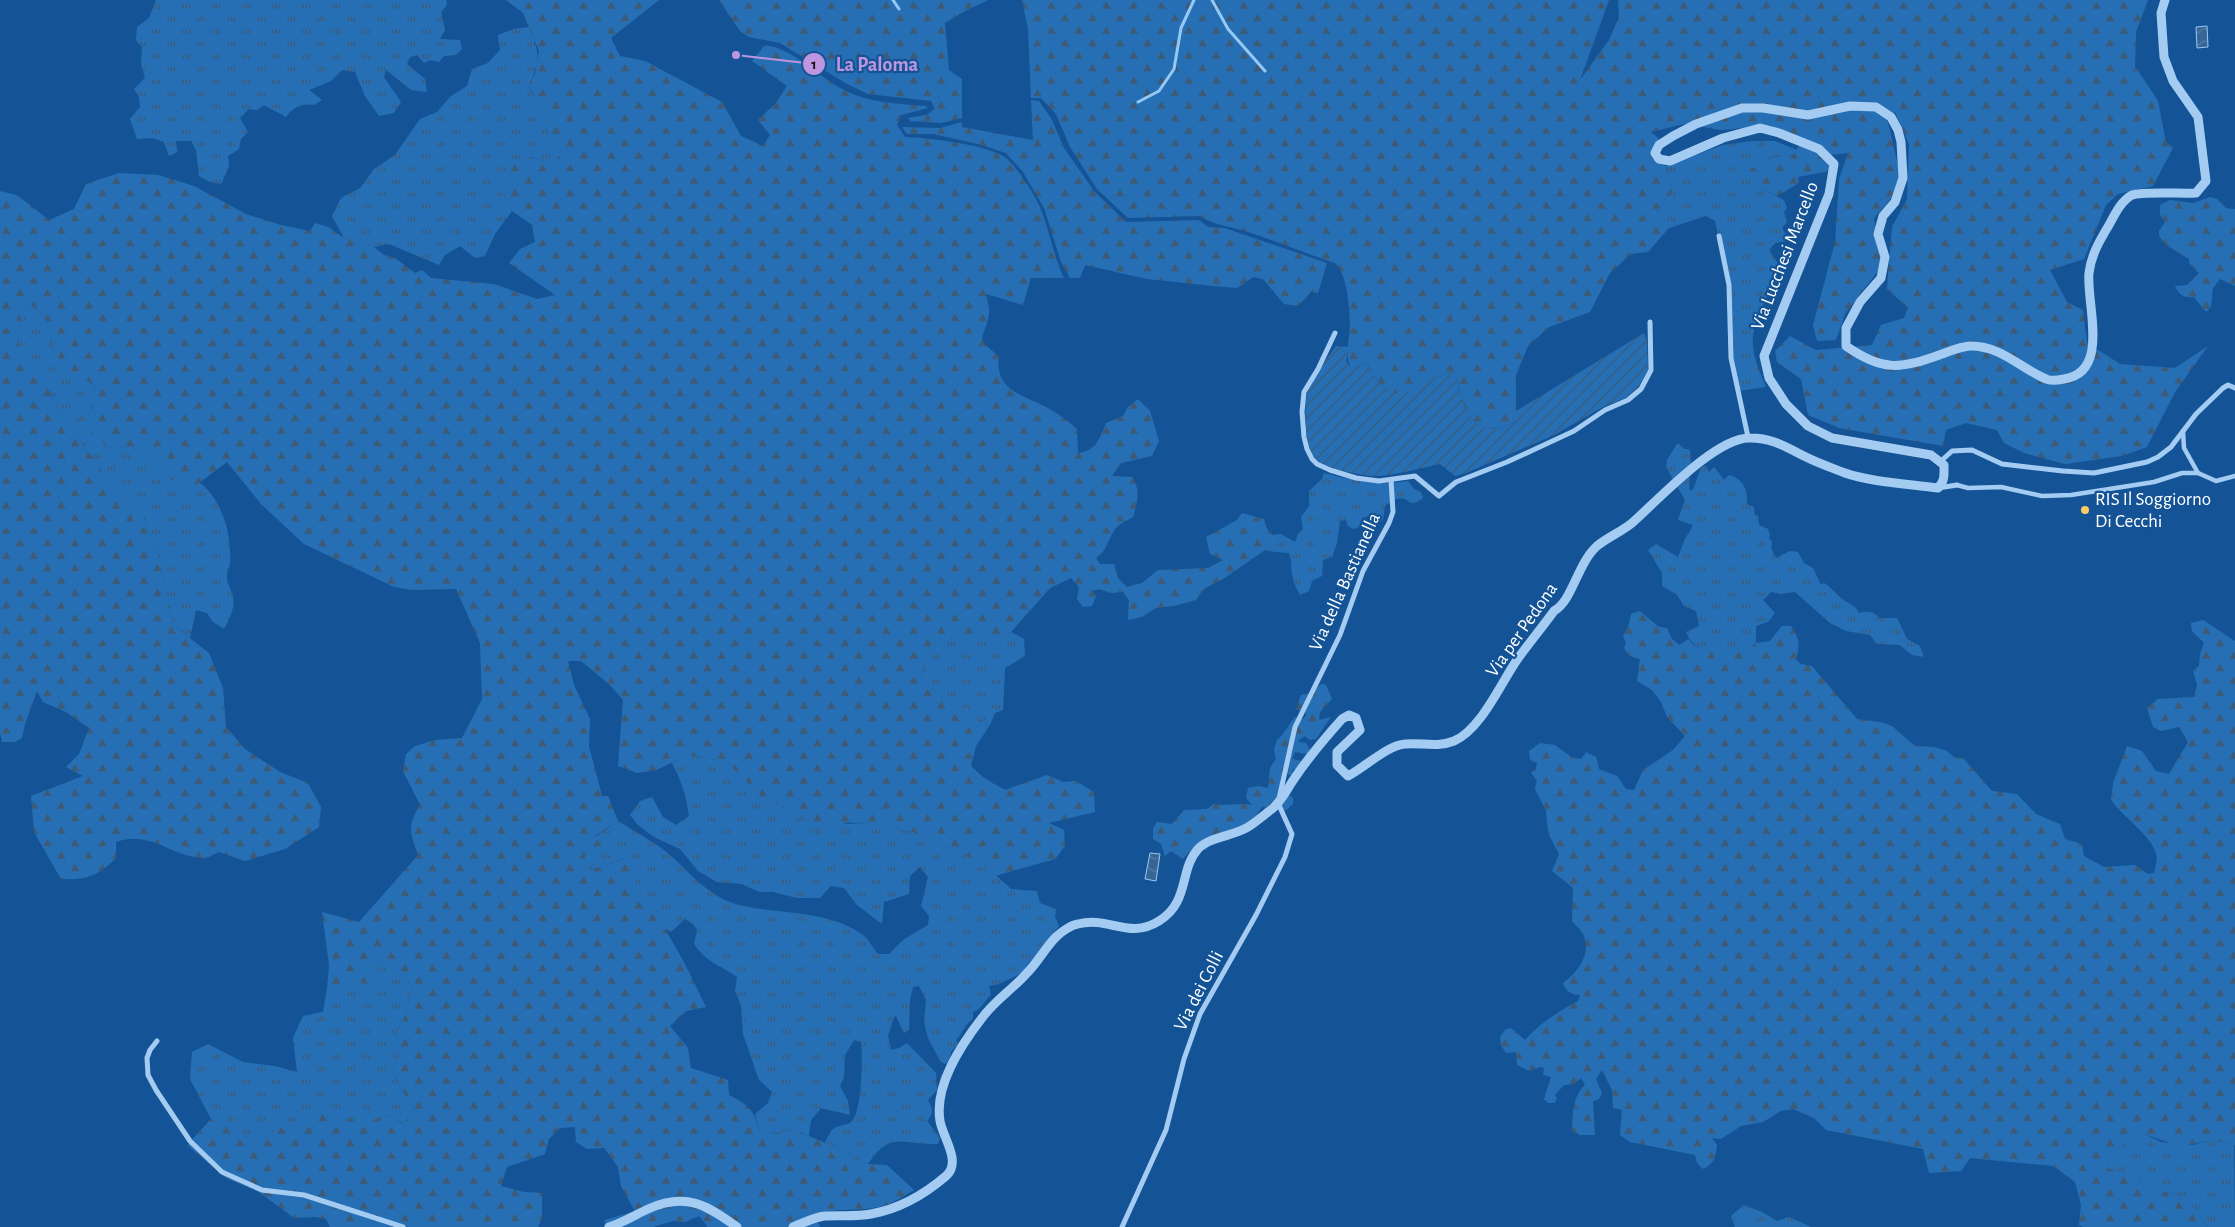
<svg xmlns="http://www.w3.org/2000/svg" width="2235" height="1227" font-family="'Alegreya Sans',sans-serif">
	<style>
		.grass { fill: url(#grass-tufts) }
		.forest { fill: url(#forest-firs) }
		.garden { fill: url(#garden-furrows) }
		.water { fill: url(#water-waves); stroke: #96c8f5 }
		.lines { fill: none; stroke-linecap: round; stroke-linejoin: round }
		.stream { stroke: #96c8f5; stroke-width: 3 }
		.pedestrian { stroke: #a4ccf2; stroke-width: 4.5 }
		.minor { stroke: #a4ccf2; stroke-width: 5 }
		.tertiary { stroke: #a4ccf2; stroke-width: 9 }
		.poi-dot { fill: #ffca65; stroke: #145496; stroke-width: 2 }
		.labels { text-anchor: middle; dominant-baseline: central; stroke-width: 4.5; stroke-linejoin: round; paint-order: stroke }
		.street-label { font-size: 19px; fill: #fff; stroke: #145496 }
		.poi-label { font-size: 19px; fill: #fff; stroke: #145496; text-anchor: start }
		.leader { fill: none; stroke: #bd96df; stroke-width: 2 }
		.callout-dot { fill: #bd96df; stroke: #145496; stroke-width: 2 }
		.mark-label { font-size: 15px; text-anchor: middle; font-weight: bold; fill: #111 }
		.callout-label { font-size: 20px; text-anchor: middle; font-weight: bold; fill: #bd96df; stroke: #145496; stroke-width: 4.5; stroke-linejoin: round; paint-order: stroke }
	</style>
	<defs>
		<pattern id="grass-tufts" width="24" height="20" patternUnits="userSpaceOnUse" patternTransform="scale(1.25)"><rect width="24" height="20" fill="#276fb5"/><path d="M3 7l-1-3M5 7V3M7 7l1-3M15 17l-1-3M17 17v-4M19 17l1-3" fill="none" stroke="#3d5a76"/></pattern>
		<pattern id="forest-firs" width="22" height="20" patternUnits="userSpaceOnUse" patternTransform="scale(1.25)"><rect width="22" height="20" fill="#276fb5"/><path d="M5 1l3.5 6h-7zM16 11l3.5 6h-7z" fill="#3d5a76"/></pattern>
		<pattern id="garden-furrows" width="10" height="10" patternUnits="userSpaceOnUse" patternTransform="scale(1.25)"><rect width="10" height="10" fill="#276fb5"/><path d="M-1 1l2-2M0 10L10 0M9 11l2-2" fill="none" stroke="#3d5a76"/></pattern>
		<pattern id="water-waves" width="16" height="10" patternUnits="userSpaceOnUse" patternTransform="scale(1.25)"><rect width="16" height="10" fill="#376695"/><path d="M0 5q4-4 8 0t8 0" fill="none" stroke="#557da5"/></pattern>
	</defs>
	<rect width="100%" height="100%" fill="#145496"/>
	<g class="grass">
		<path d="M156,0H446L447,5L441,12L445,30L440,39L460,40L462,49L456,55L444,56L439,62L430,60L424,63L417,55L410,57L407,64L425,79L427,92L411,90L386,70L384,77L401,102L394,113L379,116L365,96L355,72L342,70L331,81L309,90L322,100L314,105C302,103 293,107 286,117L264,105L257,110L249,109L240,118L248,132L241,139L239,149L228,156L229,167L221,184L210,182L199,176L196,150L191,141H176L177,152L169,156L164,142L152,138L137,139L130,119L140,107L139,97L134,89L145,78L141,63L142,47L136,40L137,27L149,18Z"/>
		<path d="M529,27C539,52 542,61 528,86L546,112L545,126L562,151L553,165L531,157L502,188L512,211L495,234L485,256L475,258L460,246L445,255L439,265L389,244L374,247L356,237L344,238L332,216L341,198L360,188L374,169L395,155L420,119L437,112L451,96L467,86L472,69L488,63L500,50L498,35L514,29Z"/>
		<path d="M1752,141H1775L1797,150L1793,155L1767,158L1756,186L1784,200L1787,208L1784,212L1787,222L1782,228L1786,235V241L1775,243L1769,250L1780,267C1772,291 1756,312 1753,337C1751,354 1760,372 1766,387L1738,391L1731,358L1729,285L1715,221L1706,216L1669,228L1657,210L1672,191L1666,166L1723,145Z"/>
		<path d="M34,305L50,326L53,352L95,387L89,416L107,448L127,446L141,450L157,461L172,480L191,489L199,482C222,499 232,535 230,563C230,568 226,573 227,578C227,583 230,588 232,593C236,607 231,616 224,629L213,622L207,613L196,610L190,638L173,625L161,562L139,507L107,478L69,426L48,389L18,350L20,311Z"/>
		<path d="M1677,444H1679L1684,449H1689C1693,457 1689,479 1689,490H1693L1701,467L1706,466L1709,472L1714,467L1724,480L1729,475C1743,479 1748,489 1747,504L1754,507L1755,516L1758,515L1759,525L1768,529L1770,535L1769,538L1772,542L1771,548L1776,558L1790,551L1798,552L1804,563L1813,568L1821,585L1824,583C1831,587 1834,592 1840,597C1847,604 1854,603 1859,613C1868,611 1873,611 1879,618H1897L1907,639L1920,646L1924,657L1912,655L1900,645L1877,644L1870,635L1846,631L1830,623L1795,592L1781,594L1771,592L1763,600L1775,613L1768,622L1756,626V643L1747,649L1730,657L1719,650C1701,653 1694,648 1686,632L1699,626L1696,611L1684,606L1677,595L1662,586V573L1648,550L1656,544L1678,557L1684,541L1693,525L1678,520L1685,500L1666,467L1667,460Z"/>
		<path d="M1324,473C1353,481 1378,485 1408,481L1414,489L1421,492L1423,498L1417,502L1411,503C1401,494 1395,499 1385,506L1383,519L1376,527L1373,519L1369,516L1362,518L1359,527L1353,529L1348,526L1346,520L1340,521L1337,543L1332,557L1323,560L1322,576L1312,581L1309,591L1300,595C1297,589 1294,584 1293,578C1290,569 1293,563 1289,553L1275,552L1281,534L1295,542L1298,534L1303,529L1301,517L1309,506V491L1322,479Z"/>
		<path d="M1011,632L1024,639L1025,656L1005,668L1003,710L995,713L990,725L959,710L920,680L928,651L955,637H989Z"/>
		<path d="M689,755L727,762L759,795L847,824L870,823L913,832L980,861L1011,889L1037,891L1040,903L1056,909L1055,917L1059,926L1037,956L1029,962L1024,972L999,984L989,986L991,994L979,1009L973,1012V1019C965,1024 963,1033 956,1040L958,1044L951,1052L950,1061L945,1064L940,1061L928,1038L924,1022L926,1000L919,986L913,987L910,1000L909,1030L904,1033L896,1016L894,1017L888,1036L891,1050L899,1048L907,1043L936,1073L937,1090L928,1100C933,1109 934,1113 927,1121L940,1138L938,1144C902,1145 891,1130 868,1164L849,1153L825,1143C827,1139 830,1132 833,1129C837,1125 846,1126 851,1122C862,1113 863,1057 861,1042L854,1040L845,1055L844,1077L840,1086L848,1101L850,1115L821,1108L811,1120L809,1136L795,1130L776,1133L759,1131L755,1114L768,1103L772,1092L759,1080L743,1034L741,1005L735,991L737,977C719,964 708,964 694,944L697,930L693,924L685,919L671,932L665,929L656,914L633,890L628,857L592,870L581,864L595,837L618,821C632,830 647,838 660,847C688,868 703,895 739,905C780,915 830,909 864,936C869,940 873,948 878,954H889L903,940L928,925L929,916L921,906L928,877L920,867L910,876L909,894L884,902L882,924L857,905L844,888L831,886L820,898H797L773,892H760L741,884L717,882L698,871L680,849L654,837L638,825L630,815L640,801L652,797L663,817L676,825L689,816C686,796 682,781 672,763Z"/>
		<path d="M389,960L412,987L406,1014L396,1034L400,1054L392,1070L413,1110L405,1125L388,1115L377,1119L303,1127L286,1123L264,1138L240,1136L211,1119L190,1079L192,1052L208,1044L243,1062L275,1066L297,1072L293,1038L303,1016L323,1012L327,989L344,980L358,981L371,967Z"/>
		<path d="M2142,1133L2161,1142L2193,1145L2211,1140L2234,1144L2235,1227H2208L2194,1207L2175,1194L2146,1188L2131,1174L2109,1169V1157L2121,1146Z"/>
		<path d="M1744,1205L1762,1212L1777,1221L1789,1217L1811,1227H1735L1731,1216Z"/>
	</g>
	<g class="forest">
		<path d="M506,0H659L611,38L620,56L645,61L722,102L741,136L763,146L770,135L758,120L776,103L787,86L752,61L765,45C796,50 817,76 844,90C869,103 899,104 926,106L928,108L901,115L897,125L905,137C929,138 982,144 1003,156C1016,164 1037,198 1042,212C1050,234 1054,257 1064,278H1031L1023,305L986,294C987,300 990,308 989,314C985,340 972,336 999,356C994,389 1020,394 1044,406C1056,412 1067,420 1077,429L1078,453C1096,451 1100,438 1106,423L1123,416L1128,407L1138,399L1150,411L1159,441L1152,456L1121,463L1112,476L1132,477C1141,489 1137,503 1133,517C1126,521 1118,524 1114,531C1107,541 1107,551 1096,558L1100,564H1114L1118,578L1127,587L1142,583L1158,570L1208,568L1223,560L1210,554L1206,537L1237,520L1242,513L1264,519L1267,529L1273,535L1281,534L1275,552L1265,550L1223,579L1205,588L1196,600L1174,606L1156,608L1142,617L1128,620L1129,600L1123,592L1111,593L1099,589L1093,591L1096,596L1092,606L1083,607L1077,599L1079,587L1071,578L1050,588L1011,632L989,637H955L928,651L920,680L959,710L990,725L976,746L971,766L984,778L1005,790L1047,775L1063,782L1076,781L1094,792L1095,812L1049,823L1064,830L1065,846L1055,859L995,876L980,861L913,832L870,823L815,822L759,795L727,762L689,755L656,770L637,773L618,766L623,700L610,685L581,661H568L574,685L590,719L589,746L602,796H608L618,821L595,836L603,847L588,852L581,864L592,870L629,857L637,863L633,890L647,897L685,964L706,1007L686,1011L670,1026L688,1048L691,1068L728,1080L729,1095C749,1105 754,1110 759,1131L776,1133L795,1130L849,1153L868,1164L887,1165L914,1190C905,1195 895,1202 886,1205C862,1213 838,1206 815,1215L820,1227H708L699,1216L685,1222L673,1221L653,1227H604L605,1220L635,1211L621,1186L618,1167L604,1148L587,1149L576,1142L575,1127L560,1128L549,1139L545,1154L507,1167L501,1186L524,1192L542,1193V1219L538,1227H330L326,1219L316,1217L294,1218L259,1192L226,1178L187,1145L211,1119L240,1136L264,1138L286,1122L303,1127L318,1110L331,1119H377L388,1115L404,1125L413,1110L392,1070L400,1054L396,1034L406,1014L412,987L389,960L371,967L370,986C351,978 345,980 327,989L329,965L322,912L359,922L418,855C410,833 407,826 420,805L403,771L406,754L415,746L435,740L462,738L482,699L480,643L456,589L412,590L394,587L304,544L261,504L227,462L191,489L172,480L157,461L141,450L127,446L107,448L100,436L91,435L89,416L95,387L89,381L73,378L53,351L50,326L34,305L20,311L18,350L48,389L69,426L107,478L139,507L161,562L173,625L209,653L223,688L226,727L245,749L280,772L308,783L321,807L319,827L285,849L245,861L219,852C214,854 207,859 201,858C170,856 151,830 116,842V858C98,876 87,880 61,879L34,832L31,796L83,776L66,767L79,754L89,728L66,712L43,702L37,691L25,724L22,738L15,742H2L0,732V191L17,195L49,220L74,209L86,184L119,173L158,175L194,186L246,214L281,225L310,231L315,223L328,227L344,238L356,237L374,247L384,255L395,258L415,273L422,270L431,278L494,284L537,299L555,295L509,263L520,249L535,242L532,225L512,211L502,188L515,163L531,157L553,165L562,151L545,126V112L528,85L535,74L539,51L523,13Z"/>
		<path d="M719,0H988L963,12L945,23L949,70L962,79V118L941,123L910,121L908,118L926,115L935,109L931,101L868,94L847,84L780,43L749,37L740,31Z"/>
		<path d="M1022,0H1609L1580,80L1609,40L1619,17L1618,0H2148L2136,32L2135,66L2158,101L2166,142L2173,148L2153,186L2118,194L2106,205L2084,259L2050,270L2067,302L2083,310L2087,343L2120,364L2175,368L2208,346L2175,392L2147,447L2122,456L2065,464L2024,453L2004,443L1997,430L1966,423L1946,430L1943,446L1839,428L1808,415L1801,379L1777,362L1775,351L1790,336L1816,350L1872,345L1881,325L1904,318L1908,308L1887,289L1892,227L1907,199L1909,144L1895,112L1887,118L1900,174L1893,196L1874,218L1881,261L1878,271L1845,314L1836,340L1817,341L1813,325L1835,242L1839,179L1848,153L1829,155V171L1798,177L1799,183L1777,196L1756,186L1749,170L1767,158L1793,155L1802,141L1771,126L1721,130L1684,124L1651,132L1659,139L1652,157L1666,166L1672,191L1657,210L1669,228L1648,252L1631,254L1610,273L1590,312L1549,327L1528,346L1516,375V421C1471,446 1463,406 1455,371L1424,382L1401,397L1378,382L1366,363L1352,369C1343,356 1350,339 1350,323C1349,306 1348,276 1335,263C1307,254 1279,242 1251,233C1235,227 1214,226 1200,216L1128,218L1097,189L1070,147L1056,114L1041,98H1031L1028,29Z"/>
		<path d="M1031,100L1039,101L1051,118L1064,148L1094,191L1126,222L1199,220L1208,227L1225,228L1327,263L1318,293L1311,292L1298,306L1284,304L1263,279L1253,277L1237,288L1213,286L1147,279L1085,265L1080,278H1070L1061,262L1044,208L1023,172L1006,153L978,144L933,134H907L902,127L940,128L962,122V127L1033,140Z"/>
		<path d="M2210,197L2217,199L2226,208L2235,209V286L2220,279L2213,288L2211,307L2206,312L2194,297C2184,298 2180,296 2175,286L2187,285L2199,273L2189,263V259L2166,245L2159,236V231L2165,222L2160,215V205L2170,200L2193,203Z"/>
		<path d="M1640,611L1659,627L1667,628L1672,639L1679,645L1689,639C1695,651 1708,651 1719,649L1730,656L1747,649L1756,643L1770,641L1782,626H1791C1800,639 1800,645 1796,660L1801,664L1812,666L1857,719L1880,722L1892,726L1915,746L1934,747L1947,751L1954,757L1963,758L1992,791L2017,794L2036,814L2060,824L2065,839L2082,844L2084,856L2104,867L2135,865L2148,874L2154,873C2155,867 2158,859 2156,854C2152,836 2123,817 2111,800L2113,783L2127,746L2142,751L2156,771L2169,774L2188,742L2179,727L2161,731L2153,727L2147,708L2158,699L2194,697L2197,685L2193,671L2199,666L2200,654L2204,643L2192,631L2191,623L2203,620L2235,641V1146L2234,1144L2211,1140L2181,1147L2142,1133L2121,1146L2109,1158V1169L2131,1174L2146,1188L2175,1194L2194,1207L2208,1227H2083L2079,1225L2081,1205L2075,1182L2053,1166L1970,1158L1961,1171L1929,1173L1923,1149L1826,1130L1814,1118L1793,1109L1781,1111L1763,1122L1741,1126L1721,1139L1712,1138L1717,1145C1716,1157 1714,1164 1703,1169L1697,1163L1695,1155L1630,1142L1620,1135L1622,1110L1613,1108L1612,1090L1602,1070L1596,1079L1602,1093L1599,1099L1593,1101L1595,1135H1580L1572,1131C1573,1115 1572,1097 1585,1085L1581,1078L1574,1084L1564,1085L1555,1095L1557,1098L1555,1103H1548L1544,1099L1551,1077L1543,1075L1544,1068L1540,1067L1529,1071L1517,1065L1516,1052L1506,1053L1501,1045L1500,1037L1505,1030L1511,1028L1525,1040C1540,1023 1558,1012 1578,1001L1580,995C1571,995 1566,991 1563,983C1578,972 1592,954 1583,934C1581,929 1575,925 1572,921L1573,888L1552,871L1559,854L1548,833L1546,811L1535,789L1537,781L1531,772L1536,769L1537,763L1530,760L1529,751L1540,743L1555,745L1571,757L1581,759L1586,752L1596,757L1599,769L1617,776L1626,789L1634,790L1643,770L1673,750L1685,736L1667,717L1661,702L1652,690L1637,681L1640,659L1629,656L1624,648L1626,643L1623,636L1628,627L1631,614Z"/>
		<path d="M1321,684L1326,685L1332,699L1320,712L1319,720L1331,717L1316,739L1310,740L1305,736L1299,740V742L1306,743L1310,750L1307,754L1295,752L1292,759L1302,761L1297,770L1293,769L1292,775H1289L1283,769L1280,781L1286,787L1285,792L1293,798V804L1285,811L1262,807C1246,833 1221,831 1206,850L1195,846L1183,859L1171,851L1165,856L1161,844L1153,839V828L1157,822L1172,824L1184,810L1207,809L1214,804C1227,807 1239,802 1252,805L1246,798L1248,788L1259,786L1268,788L1270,768L1276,759L1274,749L1277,740C1284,735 1289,724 1295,717L1303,719L1306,716L1305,711L1296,709L1301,695L1311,693Z"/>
	</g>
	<path class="garden" d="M1644,333L1647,341L1648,370L1639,386L1627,397L1603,407L1554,435L1466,473L1455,476L1440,464C1421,468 1400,474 1380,476C1367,477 1324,469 1315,458C1304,446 1303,403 1309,388C1313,375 1328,358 1336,346L1349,347L1346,361L1352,369L1366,363L1378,382L1401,396L1424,382L1455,371C1463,406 1471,446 1516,421V411Z"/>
	<g class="water">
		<path d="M2207,26L2208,47L2197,48L2196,27Z"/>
		<path d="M1150,853L1160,854L1156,881L1145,879Z"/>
	</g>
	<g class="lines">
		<g class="stream">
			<path d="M893,0L899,9"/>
			<path d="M1212,0L1228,29L1265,71"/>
			<path d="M1138,102L1159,91L1174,69L1181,28L1194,0"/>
		</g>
		<g class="pedestrian">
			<path d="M2183,431L2184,448L2198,473"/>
			<path d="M2198,473L2216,481L2235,476"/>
			<path d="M1957,485L1968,488L2001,487L2042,496L2071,495L2154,482L2182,473H2198"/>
		</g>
		<g class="minor">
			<path d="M1719,236L1729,285L1731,358L1748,437"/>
			<path d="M1335,333L1318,369L1304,392L1302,412L1304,437L1307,449L1312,459L1317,464L1330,470L1356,478L1379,481L1415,476L1439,496L1456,482L1507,462L1574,431L1605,410L1628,400L1641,389L1651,370L1650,322"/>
			<path d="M1941,461L1952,451L1972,450L2002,464L2063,471L2094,473L2147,462L2158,457L2171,447L2196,414L2223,388L2228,385L2235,388"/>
			<path d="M1938,488L1957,485"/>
			<path d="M157,1041L150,1050L147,1058L148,1075L156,1090L190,1141L222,1172L262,1190L304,1195L403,1227"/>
			<path d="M1122,1227L1166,1130L1184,1059L1200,1014L1256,915L1285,857L1292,834L1278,803L1295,727L1340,635L1363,571L1389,523L1393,512L1391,480"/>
		</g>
		<g class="tertiary">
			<path d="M609,1227C622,1223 635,1215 648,1209C686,1192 707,1205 737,1227"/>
			<path d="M793,1227C803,1223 814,1217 825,1216C840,1215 856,1217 871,1214C899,1209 925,1194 946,1176C962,1162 943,1138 940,1121C934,1085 961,1045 982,1018C994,1001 1013,989 1027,973C1038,962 1045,948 1056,937C1061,932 1071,925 1078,924C1109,916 1129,940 1159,921C1190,902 1179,870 1198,849C1209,837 1234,836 1248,827C1256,822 1264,815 1272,809C1282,801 1287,789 1294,779C1308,758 1325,738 1342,719L1349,715L1356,718L1360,730L1337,752V765L1348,776C1365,767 1388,745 1405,744C1421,742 1436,748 1454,741C1482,729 1502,680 1519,657C1531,641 1543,626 1554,611C1573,600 1577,564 1597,546C1608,537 1621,532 1632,523C1657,501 1716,437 1750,438C1773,438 1786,447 1806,457C1818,463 1832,468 1845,473C1870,482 1910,484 1938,488C1945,481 1944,475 1944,465L1931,455L1832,438L1808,426L1786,404L1769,378L1764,356L1829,194L1834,164L1819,149L1779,133L1760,128L1723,138L1670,161L1659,159L1655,153L1659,145L1673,136L1696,124L1742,108H1763L1808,115L1850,106L1876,107L1891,117L1898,130L1901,142L1903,178L1895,202L1883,216L1878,234L1885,257L1881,278L1860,302L1846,328V346C1883,372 1901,369 1942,354C1950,351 1962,346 1971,346C2001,346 2020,368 2046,379C2050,381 2059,380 2064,379C2111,372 2086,304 2089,273C2091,255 2100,240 2109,225C2115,214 2121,201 2132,195C2143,191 2182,194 2196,193L2206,181L2198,117L2173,81L2164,57L2161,13L2165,0"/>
		</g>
	</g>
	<circle class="poi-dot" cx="2085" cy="510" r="5"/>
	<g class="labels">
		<g class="street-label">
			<text transform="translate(1785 256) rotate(-69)">Via Lucchesi Marcello</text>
			<text transform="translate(1345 582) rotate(-66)">Via della Bastianella</text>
			<text transform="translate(1522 630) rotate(-55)">Via per Pedona</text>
			<text transform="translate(1199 991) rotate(-63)">Via dei Colli</text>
		</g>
		<g class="poi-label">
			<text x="2095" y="499">RIS Il Soggiorno<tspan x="2095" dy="22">Di Cecchi</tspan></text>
		</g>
	</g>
	<path class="leader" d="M736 55L814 64"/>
	<g class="callout-dot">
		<circle cx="736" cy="55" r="5"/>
		<circle cx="814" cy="64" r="12"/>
	</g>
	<g class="mark-label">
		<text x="814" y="69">1</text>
	</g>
	<g class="callout-label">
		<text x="877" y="71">La Paloma</text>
	</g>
</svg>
